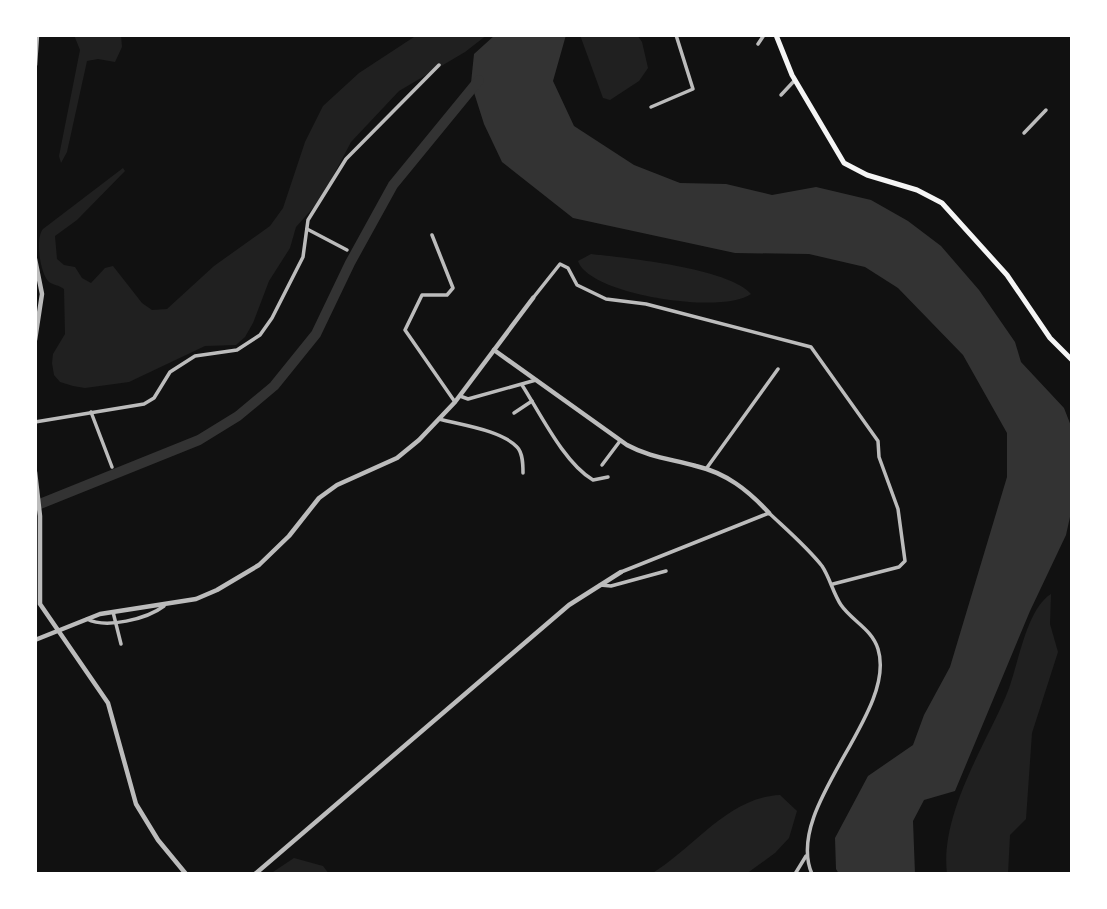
<svg xmlns="http://www.w3.org/2000/svg" width="1107" height="909" font-family="'IBM Plex Sans',sans-serif">
	<style>
		.green { fill: #202020 }
		.water { fill: #333 }
		.lines { fill: none; stroke-linecap: round; stroke-linejoin: round }
		.river { stroke: #333; stroke-width: 10 }
		.minor { stroke: #bcbcbc; stroke-width: 3.5 }
		.tertiary { stroke: #bcbcbc; stroke-width: 4.5 }
		.primary { stroke: #f5f5f5; stroke-width: 5 }
	</style>
	<rect width="100%" height="100%" fill="#111"/>
	<g class="green">
		<path d="M74,35H121L122,47L115,62L98,59L87,61L67,152L61,163L59,156L80,50Z"/>
		<path d="M417,35H487L465,52L399,91L351,142L321,199L296,227L290,248L269,281L253,323L245,337L236,345L205,346L129,382L85,388L73,386L60,382L54,375L52,363L53,354L65,334L64,289C59,285 53,285 49,282C40,274 35,238 43,229L123,168L125,171L77,220L55,236L57,259L64,265L75,267L82,278L91,283L105,268L113,266L142,303L152,310L167,309L214,266L270,226L283,208L305,142L323,106L359,73Z"/>
		<path d="M580,35H637L642,42L648,68L639,81L610,100L603,98Z"/>
		<path d="M591,254C626,258 729,268 751,294C723,315 589,295 578,261Z"/>
		<path d="M1051,594L1050,624L1058,652L1032,733L1026,819L1010,835L1008,874H947C940,815 983,749 1006,696C1018,669 1025,610 1051,594Z"/>
		<path d="M780,795L797,811L789,838L775,853L746,874H651C693,849 728,797 780,795Z"/>
		<path d="M294,858L323,866L329,874H270Z"/>
	</g>
	<path class="water" d="M495,35H566L553,81L574,126L634,165L680,183L726,184L772,195L816,187L871,200L908,221L941,246L979,290L1015,342L1021,362L1064,408L1071,426L1072,508L1066,535L1030,611L955,791L924,800L913,821L915,874H839L836,869L835,838L868,776L913,745L924,715L950,667L1007,477V433L963,355L898,288L865,267L809,254L735,253L573,218L502,162L484,124L471,83L474,54Z"/>
	<g class="lines">
		<path class="river" d="M35,506L199,440L238,416L274,386L316,334L350,263L393,185L479,80"/>
		<g class="minor">
			<path d="M758,44L764,35"/>
			<path d="M781,95L795,80"/>
			<path d="M651,107L693,89L676,35"/>
			<path d="M1024,133L1046,110"/>
			<path d="M307,229L347,250"/>
			<path d="M432,235L453,288L447,295H422L405,330L455,402"/>
			<path d="M533,298L560,264L568,268L577,285L606,299L646,304L811,347L878,441L879,457L898,509L905,561L899,567L833,584"/>
			<path d="M522,385C540,413 564,463 593,480L608,477"/>
			<path d="M460,396L468,399L536,380"/>
			<path d="M91,412L112,467"/>
			<path d="M514,413L532,401"/>
			<path d="M439,419C461,425 501,430 517,447C523,453 523,465 523,473"/>
			<path d="M35,422L144,404L154,398L170,372L195,356L237,350L260,335L272,318L303,257L308,220L346,159L439,65"/>
			<path d="M602,465L620,441"/>
			<path d="M706,469L778,369"/>
			<path d="M621,572L769,513C787,530 807,547 822,566C830,578 833,593 841,605C852,621 872,629 878,649C898,713 783,807 812,874"/>
			<path d="M600,585L611,586L666,571"/>
			<path d="M113,612L121,644"/>
			<path d="M87,619C106,629 147,619 164,606"/>
			<path d="M795,874L806,856"/>
		</g>
		<g class="tertiary">
			<path d="M35,65L37,35"/>
			<path d="M35,259L42,294L35,340"/>
			<path d="M494,350L627,445C649,457 671,459 696,466C726,473 748,490 769,513"/>
			<path d="M35,472L40,516V604L108,703L136,804L158,840L186,874"/>
			<path d="M35,640L100,614L196,599L217,590L259,565L289,536L319,498L337,485L397,458L419,440L455,402L533,298"/>
			<path d="M255,874L569,605L621,572"/>
		</g>
		<path class="primary" d="M776,35L792,75L844,163L867,175L917,190L942,203L1007,275L1050,338L1072,360"/>
	</g>
	<rect width="1107" height="909" fill="none" stroke="#ffffff" stroke-width="74"/>
</svg>
